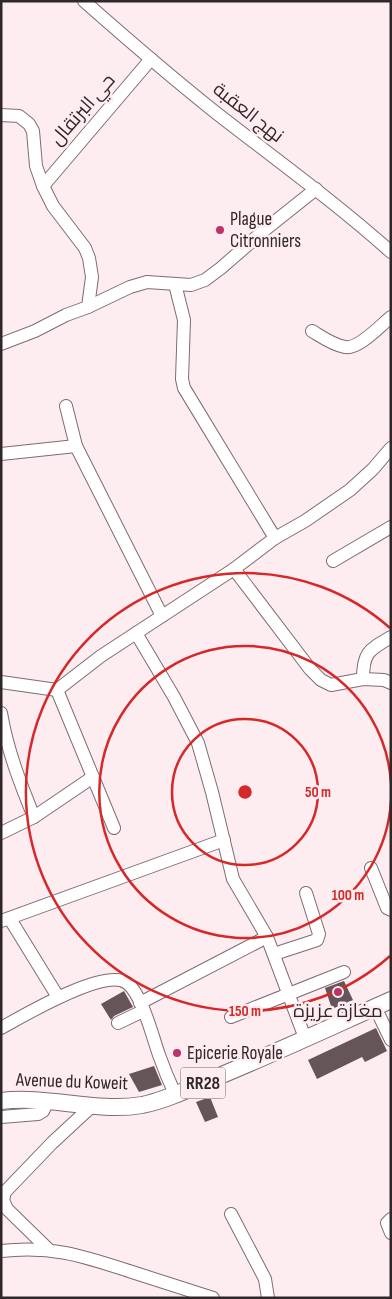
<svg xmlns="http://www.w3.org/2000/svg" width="392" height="1299" font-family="'Sofia Sans Condensed',Cairo,sans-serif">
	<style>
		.building { fill: #655458 }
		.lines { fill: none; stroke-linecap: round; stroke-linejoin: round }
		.minor-casing { stroke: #7d6c70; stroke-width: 14 }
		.major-casing { stroke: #7d6c70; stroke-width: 18 }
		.minor { stroke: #fff; stroke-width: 12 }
		.major { stroke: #fff; stroke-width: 16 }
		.ring { fill: none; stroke: #d62828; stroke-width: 2.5 }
		.poi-dot { fill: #bd326a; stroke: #fdecf0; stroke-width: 2 }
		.labels { text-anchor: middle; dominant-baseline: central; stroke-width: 5; stroke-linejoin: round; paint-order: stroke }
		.shield { fill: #fdecf0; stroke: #6d6265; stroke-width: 1 }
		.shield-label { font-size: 18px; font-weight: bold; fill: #2f2729 }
		.street-label { font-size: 19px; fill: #2f2729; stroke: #fdecf0 }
		.poi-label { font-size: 19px; fill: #2f2729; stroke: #fdecf0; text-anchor: start }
		.centre { fill: #d62828; stroke: #fdecf0; stroke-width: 2.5 }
		.ring-label { font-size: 15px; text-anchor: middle; font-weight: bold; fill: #d62828; stroke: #fdecf0; stroke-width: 5; stroke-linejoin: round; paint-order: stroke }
	</style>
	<rect width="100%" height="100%" fill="#fdecf0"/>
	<g class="building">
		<polygon points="344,981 353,1000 332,1009 325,988"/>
		<polygon points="124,991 133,1007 114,1016 111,1020 101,1004"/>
		<polygon points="376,1028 387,1051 365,1062 362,1057 317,1079 308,1060"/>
		<polygon points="154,1066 162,1085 139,1092 129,1074"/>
		<polygon points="210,1097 218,1117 205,1122 196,1102"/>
	</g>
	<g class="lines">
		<g class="minor-casing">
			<g id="minor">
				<path d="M 84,1 C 127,39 170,76 215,112 C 274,158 335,202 391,252"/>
				<polyline points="1,115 19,116 29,124 33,131 36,166 43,186 53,206 85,248 89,258 92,277 88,307"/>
				<polyline points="43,186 151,59"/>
				<polyline points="175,284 184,320 182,379 184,388 275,538"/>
				<path d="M 312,331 C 322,337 333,345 345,347 C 358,350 381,325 391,317"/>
				<polyline points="1,344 35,331 66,315 88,307 130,287 147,282 191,285 205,280 221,268 267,228 316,189"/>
				<polyline points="66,406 76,446 162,616"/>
				<polyline points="1,454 76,446"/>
				<polyline points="333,561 391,527"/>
				<polyline points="234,569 310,669 321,680 331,685 363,679 384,680 391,683"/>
				<polyline points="136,633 174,697 198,743 212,792 233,879 267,937 305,1038"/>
				<path d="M 363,679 C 363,652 369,650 391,637"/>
				<polyline points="1,682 57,690 101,656 234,569 275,538 305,521 350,490 373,469 391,448"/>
				<polyline points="57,690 114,828"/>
				<path d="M 1,713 C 7,749 20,783 34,817"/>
				<polyline points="1,833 34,817 93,777"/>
				<polyline points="371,868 387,908 391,910"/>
				<polyline points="10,919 58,997"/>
				<polyline points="1,921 224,840"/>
				<polyline points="274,954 317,940 319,934 306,893"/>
				<polyline points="140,1003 267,937"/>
				<polyline points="375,1007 391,1040"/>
				<polyline points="231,1017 344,972"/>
				<polyline points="118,1023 143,1011"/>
				<path d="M 1,1028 C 23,1016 105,967 127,983 C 142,994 153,1038 159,1055 C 164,1069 169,1081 175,1094"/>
				<polyline points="1,1117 38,1114 43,1111 48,1101"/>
				<polyline points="231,1214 265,1279 268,1298"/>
				<polyline points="391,1219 387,1223 391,1233"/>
				<polyline points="48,1249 7,1209 3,1200 5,1192 52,1143 93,1105"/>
				<path d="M 1,1251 C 51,1245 83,1256 129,1271 C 157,1280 185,1289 213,1298"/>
			</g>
		</g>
		<g class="major-casing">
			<path id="major" d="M 1,1101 C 47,1095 96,1113 142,1105 C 167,1100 193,1087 217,1077 C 275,1053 333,1026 391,1000"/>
		</g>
		<use href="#minor" class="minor"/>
		<use href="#major" class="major"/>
	</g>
	<g class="ring">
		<circle cx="245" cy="792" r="73"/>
		<path d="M391 801A146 146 0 1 1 391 783"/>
		<path d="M390 956A219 219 0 1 1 390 628"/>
	</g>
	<g class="poi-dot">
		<circle cx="220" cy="230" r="5"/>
		<circle cx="338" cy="992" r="5"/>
		<circle cx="177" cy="1053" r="5"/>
	</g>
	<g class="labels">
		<rect class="shield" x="180.5" y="1067.5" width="45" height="31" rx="4"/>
		<g class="shield-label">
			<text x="203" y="1083">RR28</text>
		</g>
		<g class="street-label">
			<text transform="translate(83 110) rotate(-49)">حي البرتقال</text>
			<text transform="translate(248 113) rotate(38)">نهج العقبة</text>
			<text transform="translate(72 1082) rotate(2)">Avenue du Koweit</text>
		</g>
		<g class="poi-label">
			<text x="230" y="219">Plague<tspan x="230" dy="22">Citronniers</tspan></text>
			<text x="338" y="1011" text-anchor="middle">مغازة عزيزة</text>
			<text x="187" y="1053">Epicerie Royale</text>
		</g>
	</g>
	<circle cx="245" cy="792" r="8" class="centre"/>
	<g class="ring-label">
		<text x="318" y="797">50 m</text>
		<text x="348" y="900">100 m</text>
		<text x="245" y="1016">150 m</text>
	</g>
	<rect width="392" height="1299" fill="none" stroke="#2f2729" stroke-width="5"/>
</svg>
